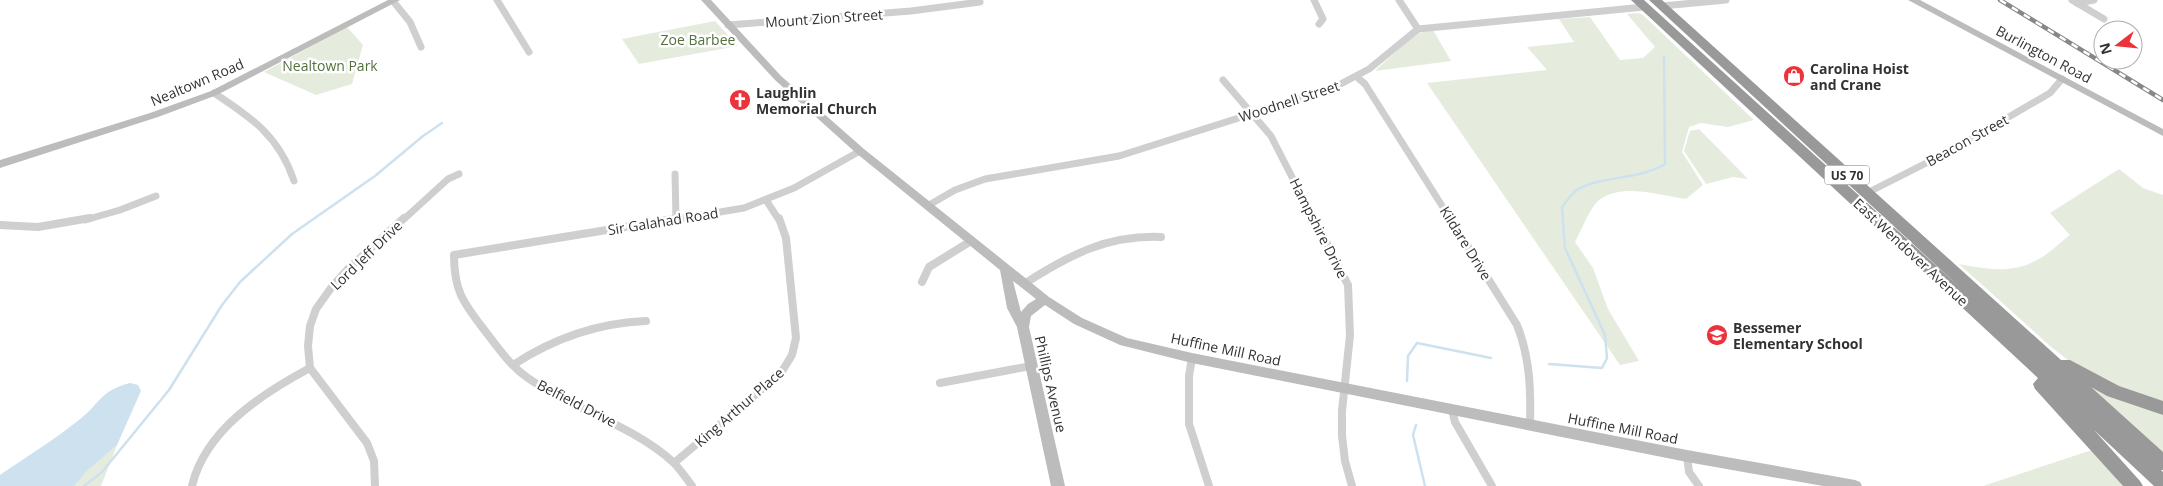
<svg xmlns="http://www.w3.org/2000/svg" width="2163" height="486" font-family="'Open Sans',sans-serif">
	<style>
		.green { fill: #e5ecde }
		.water { fill: #cde1ef }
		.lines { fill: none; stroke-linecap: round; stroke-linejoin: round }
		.stream { stroke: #cde1ef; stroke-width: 2.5 }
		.street-far1 { stroke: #cfcfcf; stroke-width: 7 }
		.street { stroke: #cfcfcf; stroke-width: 8 }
		.secondary { fill: #bcbcbc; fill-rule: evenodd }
		.highway { fill: #999; fill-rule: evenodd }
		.rail-casing { stroke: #878787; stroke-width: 4.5 }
		.rail { stroke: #fff; stroke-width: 2.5; stroke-dasharray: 7; stroke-linecap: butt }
		.labels { text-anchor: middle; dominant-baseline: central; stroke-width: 5; stroke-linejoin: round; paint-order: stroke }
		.shield { fill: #fff; stroke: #707070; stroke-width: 1 }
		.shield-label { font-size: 12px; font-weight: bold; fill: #323232 }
		.street-label { font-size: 14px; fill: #323232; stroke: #fff }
		.park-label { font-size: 14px; fill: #54713d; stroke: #fff }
		.poi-label { font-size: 14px; font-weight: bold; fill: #323232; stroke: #fff; text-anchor: start }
	</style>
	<rect width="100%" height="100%" fill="#fff"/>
	<g class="green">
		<path d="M 1638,13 L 1643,15 L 1754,120 L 1728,127 L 1701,123 L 1689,127 L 1682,152 L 1703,185 L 1686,199 C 1660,195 1620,182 1598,201 C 1590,208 1581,231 1575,242 L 1593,268 L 1608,309 L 1639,361 L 1620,365 L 1427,83 L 1547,70 L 1527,47 L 1574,42 L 1559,19 L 1590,17 L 1620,60 L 1643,58 L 1655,47 L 1627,14 Z"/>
		<polygon points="715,21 738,46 639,64 622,39"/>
		<polygon points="347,27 363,45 352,84 316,95 264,72"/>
		<polygon points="1433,30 1451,61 1375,71 1415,34"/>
		<polygon points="1699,129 1748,179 1733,177 1706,184 1684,151 1690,131"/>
		<path d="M 2119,169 L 2143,188 L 2163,195 L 2163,403 L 2129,393 L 2074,365 L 2050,346 L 1959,264 C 1985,269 2011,274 2035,261 C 2048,255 2059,243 2070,235 L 2050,213 Z"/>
		<polygon points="2080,378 2163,412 2163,455"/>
		<polygon points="117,445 101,486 74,486 86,472"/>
		<polygon points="2092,450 2123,486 1983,486"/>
	</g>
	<path class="water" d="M 130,383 L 138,385 L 141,391 L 117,445 L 86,472 L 74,486 L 0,486 L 0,475 C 26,457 54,440 79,420 C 101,403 99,391 130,383 Z"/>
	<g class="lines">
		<g class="stream">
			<path d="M 1549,364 L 1602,368 L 1607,358 L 1605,335 L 1565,248 L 1562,207 C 1566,202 1572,193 1578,189 C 1605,175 1639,180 1665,164 L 1664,57"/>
			<polyline points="1407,381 1408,356 1417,343 1491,358"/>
			<polyline points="1416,425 1413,435 1425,486"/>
			<polyline points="84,486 102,472 169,390 222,305 240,282 292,234 375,176 423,136 442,123"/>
		</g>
		<g class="street-far1">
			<polyline points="497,0 529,52"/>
			<polyline points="1314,0 1323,19 1319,24"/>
			<polyline points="1399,0 1418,29"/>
			<polyline points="2072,0 2104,19"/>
			<polyline points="393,1 410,22 421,47"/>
			<polyline points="2077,3 2094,0"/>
			<polyline points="1662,6 1726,0"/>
			<polyline points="728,25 911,11 980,2 979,0"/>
			<polyline points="1357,77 1365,84 1451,220"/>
			<polyline points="1223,80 1271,136 1314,220"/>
			<path d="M 214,93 C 252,118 279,136 294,181"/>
			<polyline points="675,174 676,219"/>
			<polyline points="1867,193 1952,150 2050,93 2062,79"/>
			<polyline points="766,200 779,220"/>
			<polyline points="929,205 955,190 985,179 1119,156 1333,88 1369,69 1418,29 1644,7"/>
			<polyline points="85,220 120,210 156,196"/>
			<polyline points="403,220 448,179 459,174"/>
			<polyline points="672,220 744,208 794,188 860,151"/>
		</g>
		<g class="street">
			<path d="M 680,218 L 454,255 C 454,289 462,301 482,327 C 496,345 509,365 528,378 C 573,410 631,424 673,462 C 680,469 686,478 692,486"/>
			<polyline points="1314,218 1348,285 1350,335 1342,411 1342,436 1345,461 1352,486"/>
			<path d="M 1450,218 L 1517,325 C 1530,358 1531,390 1530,425"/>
			<polyline points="0,225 38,227 90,218"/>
			<polyline points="922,282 929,267 971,241"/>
			<path d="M 1024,284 C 1069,255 1107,235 1161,237"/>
			<polyline points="1192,358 1189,376 1189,424 1209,486"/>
			<path d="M 513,365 C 554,338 597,323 646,321"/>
			<polyline points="940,383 1031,366"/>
			<polyline points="1452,410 1455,422 1492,486"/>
			<polyline points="1687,456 1689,472 1699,486"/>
			<polyline points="674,463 781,373 792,355 796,338 786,238 779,218"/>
			<path d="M 192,486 C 205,430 263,393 310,368"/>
			<polyline points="375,486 374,461 367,443 310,368 308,346 310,326 316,309 331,288 348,269 404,218"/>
		</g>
		<g class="secondary">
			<polygon points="388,0 400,0 217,95 158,117 0,168 0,160 150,113 211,91"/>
			<path d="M 701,0 L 711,0 L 781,76 L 864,149 L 1049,297 L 1082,318 L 1127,338 L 1192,353 L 1687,450 L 1855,480 L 1860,482 L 1862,486 L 1823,486 L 1687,462 L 1192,363 L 1120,345 L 1074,324 L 1045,305 L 1031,316 L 1029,327 L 1065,486 L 1051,486 L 1017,327 L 1007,308 L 1000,270 L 856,153 L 775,80 ZM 1013,281 L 1036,299 L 1028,304 L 1021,312 Z"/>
			<polygon points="1908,0 1920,0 2163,129 2163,136"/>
		</g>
		<polygon class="highway" points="1631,0 1644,0 1964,291 1649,0 1662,0 2061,360 2070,360 2119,386 2163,401 2163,415 2107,396 2091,387 2163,452 2163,470 2161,470 2163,472 2163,486 2154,486 2094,430 2140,481 2143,486 2123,486 2035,389 2033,384 2038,378"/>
		<g class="rail-casing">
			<polyline id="rail" points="2000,0 2163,100"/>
		</g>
		<use href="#rail" class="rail"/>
	</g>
	<defs>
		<g id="shop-disc" transform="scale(1.125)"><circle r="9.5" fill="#ec323a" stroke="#fff"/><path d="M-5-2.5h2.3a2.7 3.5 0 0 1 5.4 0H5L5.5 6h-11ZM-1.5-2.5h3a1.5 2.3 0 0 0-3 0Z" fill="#fff"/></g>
		<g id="church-disc" transform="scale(1.125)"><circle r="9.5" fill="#ec323a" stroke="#fff"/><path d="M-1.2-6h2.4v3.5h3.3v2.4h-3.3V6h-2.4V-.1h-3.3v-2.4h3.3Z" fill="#fff"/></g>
		<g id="school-disc" transform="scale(1.125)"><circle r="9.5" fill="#ec323a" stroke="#fff"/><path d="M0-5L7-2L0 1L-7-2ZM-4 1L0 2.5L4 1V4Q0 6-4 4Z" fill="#fff"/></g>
	</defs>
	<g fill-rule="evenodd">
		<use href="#shop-disc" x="1794" y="76"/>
		<use href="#church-disc" x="740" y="100"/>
		<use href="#school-disc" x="1717" y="335"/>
	</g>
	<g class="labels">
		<rect class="shield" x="1824.5" y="165.5" width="45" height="19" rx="4"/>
		<g class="shield-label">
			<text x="1847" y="175">US 70</text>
		</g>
		<g class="street-label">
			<text transform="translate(824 18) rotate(-4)">Mount Zion Street</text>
			<text transform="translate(2044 54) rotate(28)">Burlington Road</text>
			<text transform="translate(197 82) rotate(-23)">Nealtown Road</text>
			<text transform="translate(1289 101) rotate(-18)">Woodnell Street</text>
			<text transform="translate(1967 140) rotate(-29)">Beacon Street</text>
			<text transform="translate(663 221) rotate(-9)">Sir Galahad Road</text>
			<text transform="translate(1319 228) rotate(63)">Hampshire Drive</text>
			<text transform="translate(1466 243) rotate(58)">Kildare Drive</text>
			<text transform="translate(1911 252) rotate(43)">East Wendover Avenue</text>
			<text transform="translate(366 255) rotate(-44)">Lord Jeff Drive</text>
			<text transform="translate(1226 349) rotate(12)">Huffine Mill Road</text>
			<text transform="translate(1051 384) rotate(77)">Phillips Avenue</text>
			<text transform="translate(577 403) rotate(27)">Belfield Drive</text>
			<text transform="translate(739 407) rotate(-41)">King Arthur Place</text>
			<text transform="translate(1623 428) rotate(11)">Huffine Mill Road</text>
		</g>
		<g class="park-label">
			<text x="698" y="39">Zoe Barbee</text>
			<text x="330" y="65">Nealtown Park</text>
		</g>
		<g class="poi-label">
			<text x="1810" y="68">Carolina Hoist<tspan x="1810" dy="16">and Crane</tspan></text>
			<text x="756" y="92">Laughlin<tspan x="756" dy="16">Memorial Church</tspan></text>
			<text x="1733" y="327">Bessemer<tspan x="1733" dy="16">Elementary School</tspan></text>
		</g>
	</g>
	<g transform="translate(2118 45) rotate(254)"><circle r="24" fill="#ffffff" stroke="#adadad"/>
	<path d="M0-4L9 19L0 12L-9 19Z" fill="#ec323a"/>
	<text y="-8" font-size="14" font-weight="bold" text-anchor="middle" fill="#323232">N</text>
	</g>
</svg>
